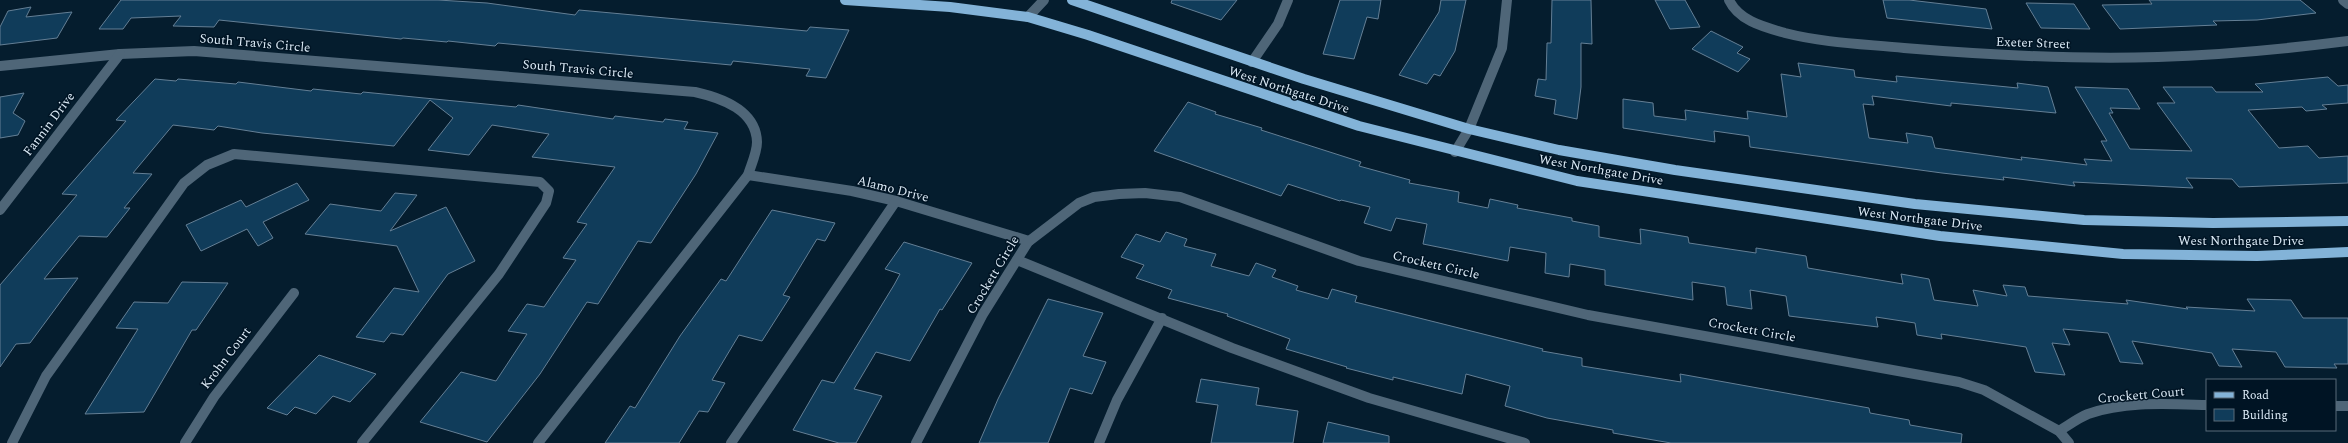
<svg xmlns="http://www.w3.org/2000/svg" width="2348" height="443" font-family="Spectral,serif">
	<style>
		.building { fill: #103c5a; stroke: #647f95 }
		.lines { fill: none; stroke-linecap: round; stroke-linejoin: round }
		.minor { stroke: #4f6678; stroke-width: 10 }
		.major { stroke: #83b3d8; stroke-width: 10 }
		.labels { text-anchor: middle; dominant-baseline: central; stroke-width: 3; stroke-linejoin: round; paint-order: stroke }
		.street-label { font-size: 13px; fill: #dbeaf6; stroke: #001424 }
	</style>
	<rect width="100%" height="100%" fill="#051d2e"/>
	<g class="building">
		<polygon points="121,0 438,0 487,3 575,15 579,10 807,31 810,27 849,30 826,78 806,76 810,69 733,61 731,65 498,43 495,46 448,41 447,42 403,38 401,39 219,20 214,27 173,26 181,16 131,18 123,29 99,29"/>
		<polygon points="1172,0 1237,0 1221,20 1171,3"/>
		<polygon points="1340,0 1381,0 1378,19 1367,17 1354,59 1323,54"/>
		<polygon points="1441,0 1466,0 1455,51 1440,76 1434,74 1427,84 1399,75 1439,12"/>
		<polygon points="1552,0 1591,0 1592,44 1581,43 1581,87 1577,119 1554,114 1556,100 1535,96 1538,79 1546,80 1547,43 1551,43"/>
		<polygon points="1655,0 1685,0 1700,27 1670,29"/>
		<polygon points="1883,0 1909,0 1986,9 1992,29 1887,18"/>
		<polygon points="2149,0 2300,0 2316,13 2257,20 2213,21 2217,25 2120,29 2102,5 2152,4"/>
		<polygon points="2026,3 2074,4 2090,29 2041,28"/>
		<polygon points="31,7 26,17 72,12 57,38 0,45 0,27 8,11"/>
		<polygon points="1711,31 1743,47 1737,53 1750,59 1738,72 1692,49"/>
		<polygon points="1798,63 1854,70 1855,77 1897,82 1896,76 2018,88 2017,83 2048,87 2056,113 1951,103 1951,106 1872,96 1874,105 1863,104 1869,138 1908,143 1906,133 1932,137 1935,148 2022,160 2021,157 2087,165 2084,159 2112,161 2101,141 2107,141 2075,87 2128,89 2140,109 2110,108 2113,113 2109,113 2130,149 2192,151 2157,103 2175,103 2163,87 2212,87 2216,92 2263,92 2255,84 2328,77 2338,86 2348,85 2348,103 2322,105 2327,109 2306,111 2302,107 2248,110 2279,148 2308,146 2319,158 2348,156 2348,183 2239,187 2232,179 2186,178 2193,188 2073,182 2075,186 2003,177 2004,180 1942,173 1750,147 1749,136 1714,131 1715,142 1623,128 1623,99 1653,103 1654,116 1686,120 1685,110 1748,119 1747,111 1787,117 1781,74 1801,77"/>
		<polygon points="155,79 176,81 178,79 236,84 238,82 311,91 313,89 361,94 363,92 516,107 518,105 613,119 615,116 663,122 665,119 688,122 684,129 718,133 696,174 651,243 638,241 598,304 587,302 540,374 487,442 420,422 461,372 496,381 527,334 508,331 527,304 544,307 576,260 563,258 587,224 577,222 615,167 532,157 549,134 492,125 469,155 428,150 453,118 430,100 394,146 262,133 218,126 214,130 173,125 133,173 152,174 124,208 130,208 107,237 79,236 44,279 78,278 30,343 16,344 0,367 0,285 77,195 62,194 126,121 116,120"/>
		<polygon points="24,93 13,113 25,121 18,135 0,138 0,97"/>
		<polygon points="1188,102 1216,112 1215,114 1262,128 1261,130 1361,162 1359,166 1410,180 1409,183 1459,192 1458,202 1488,208 1490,199 1518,205 1517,208 1572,218 1572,221 1599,226 1599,237 1641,244 1640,229 1688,237 1689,243 1756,253 1756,248 1806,256 1808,268 1903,284 1901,274 1929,279 1934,300 1978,306 1973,290 2007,296 2003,285 2025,287 2028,296 2128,304 2126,300 2188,309 2186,307 2255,311 2247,299 2291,300 2303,318 2348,318 2348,364 2334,364 2337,368 2285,367 2276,352 2232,349 2242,367 2219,366 2212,353 2132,341 2143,364 2120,362 2108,333 2063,329 2070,345 2052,343 2065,375 2035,372 2026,347 1941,334 1942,339 1917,335 1915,323 1876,317 1878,327 1789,316 1786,296 1750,290 1752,309 1727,305 1725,287 1692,282 1693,300 1605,285 1605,270 1570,264 1569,277 1545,273 1546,253 1510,247 1508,261 1423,244 1427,224 1396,218 1391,231 1364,223 1370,207 1341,200 1340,201 1288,184 1281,196 1154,151"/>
		<polygon points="297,183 309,200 263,222 273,238 258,246 247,229 201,251 186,225 241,200 246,207"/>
		<polygon points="395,193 417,195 390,231 446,207 475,261 448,274 403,335 391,333 384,342 356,337 394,288 419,292 397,246 305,234 330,204 381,211"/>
		<polygon points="772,210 835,223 825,241 817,239 783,295 790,297 762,341 739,335 712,380 725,383 708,412 699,411 679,443 605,443 630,406 635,408 680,336 721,279 726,281"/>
		<polygon points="1166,232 1187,239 1184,246 1216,254 1211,266 1249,276 1256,263 1276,270 1272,277 1298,286 1296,290 1328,299 1332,289 1357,296 1355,302 1543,349 1542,351 1582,358 1582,366 1681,382 1680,374 1869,408 1870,413 1909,420 1910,425 1962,434 1961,443 1671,443 1613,433 1613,430 1547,418 1505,406 1510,386 1466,374 1462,394 1393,377 1393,380 1346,368 1347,367 1286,349 1290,339 1227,316 1228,314 1168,298 1172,290 1136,278 1144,265 1121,257 1136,234 1160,242"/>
		<polygon points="904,242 972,263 942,310 940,309 910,361 876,352 854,389 882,396 856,443 839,443 793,430 822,380 834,383 894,285 900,274 885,269"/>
		<polygon points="182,282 228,283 196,330 192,330 144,412 85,414 138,329 116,328 134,302 168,303"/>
		<polygon points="1048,299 1103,313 1083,356 1106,362 1092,394 1070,388 1048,443 979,443 998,399"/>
		<polygon points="319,355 376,374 350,402 333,396 316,414 295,407 287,415 267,408"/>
		<polygon points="1201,379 1259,388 1256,405 1298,411 1293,443 1211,443 1218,405 1196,402"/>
		<polygon points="1328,422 1389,436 1389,443 1323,443"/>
	</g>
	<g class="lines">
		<g class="minor">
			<path d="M 1729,0 C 1739,21 1764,27 1785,33 C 1824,43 1864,44 1904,48 C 1989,55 2073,60 2158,57 C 2222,55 2285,49 2348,41"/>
			<polyline points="2343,0 2348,4"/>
			<polyline points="1028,17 1044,0"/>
			<polyline points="1252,62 1278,24 1288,0"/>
			<path d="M 0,66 L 120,54 L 194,51 L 695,92 C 722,98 756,110 757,142 C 757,153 751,165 748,175 L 538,443"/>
			<polyline points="1455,152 1469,129 1502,48 1507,0"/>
			<polyline points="748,175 852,191 896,201 1029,241"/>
			<polyline points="0,210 120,54"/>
			<polyline points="1017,260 1232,348 1369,398 1525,443"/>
			<polyline points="2335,406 2348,406"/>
			<path d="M 2059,431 C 2069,425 2078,418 2088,414 C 2125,401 2169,404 2207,405"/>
			<polyline points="12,443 46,376 184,183 207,165 234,154 540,182 549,191 546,203 499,274 362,443"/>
			<polyline points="185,443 214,397 294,293"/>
			<polyline points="731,443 896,201"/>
			<polyline points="916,443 983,314 1028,242 1079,203 1094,197 1119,194 1145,193 1180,197 1359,261 1588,315 1959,382 1984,390 2059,431 2069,443"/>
			<polyline points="1099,443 1117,400 1162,318"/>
		</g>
		<g class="major">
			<polyline points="845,0 950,7 1028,17 1088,35 1359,126 1577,181 1940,236 2123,254 2257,256 2348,252"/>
			<polyline points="1072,0 1304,79 1469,129 1559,150 1675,170 1915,204 2084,220 2213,223 2348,221"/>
		</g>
	</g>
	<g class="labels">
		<g class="street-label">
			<text transform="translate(255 43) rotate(5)">South Travis Circle</text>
			<text transform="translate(2033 43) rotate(2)">Exeter Street</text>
			<text transform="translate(578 69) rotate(5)">South Travis Circle</text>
			<text transform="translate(1289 90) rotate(18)">West Northgate Drive</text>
			<text transform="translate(49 124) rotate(-53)">Fannin Drive</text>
			<text transform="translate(1601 170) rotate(10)">West Northgate Drive</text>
			<text transform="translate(893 189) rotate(14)">Alamo Drive</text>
			<text transform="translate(1920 219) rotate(7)">West Northgate Drive</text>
			<text x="2241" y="241">West Northgate Drive</text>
			<text transform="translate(1436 265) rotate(13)">Crockett Circle</text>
			<text transform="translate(993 275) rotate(-59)">Crockett Circle</text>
			<text transform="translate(1752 330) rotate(10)">Crockett Circle</text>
			<text transform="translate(226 358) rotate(-53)">Krohn Court</text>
			<text transform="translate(2141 395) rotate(-5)">Crockett Court</text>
		</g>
	</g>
	<rect x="2206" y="379" width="130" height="52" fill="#001424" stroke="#586a78"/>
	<rect x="2214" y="392" width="20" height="6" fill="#83b3d8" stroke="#586a78"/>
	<text x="2242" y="399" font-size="12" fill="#dbeaf6">Road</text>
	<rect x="2214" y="409" width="20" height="12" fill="#103c5a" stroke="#586a78"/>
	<text x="2242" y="419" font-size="12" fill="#dbeaf6">Building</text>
</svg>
